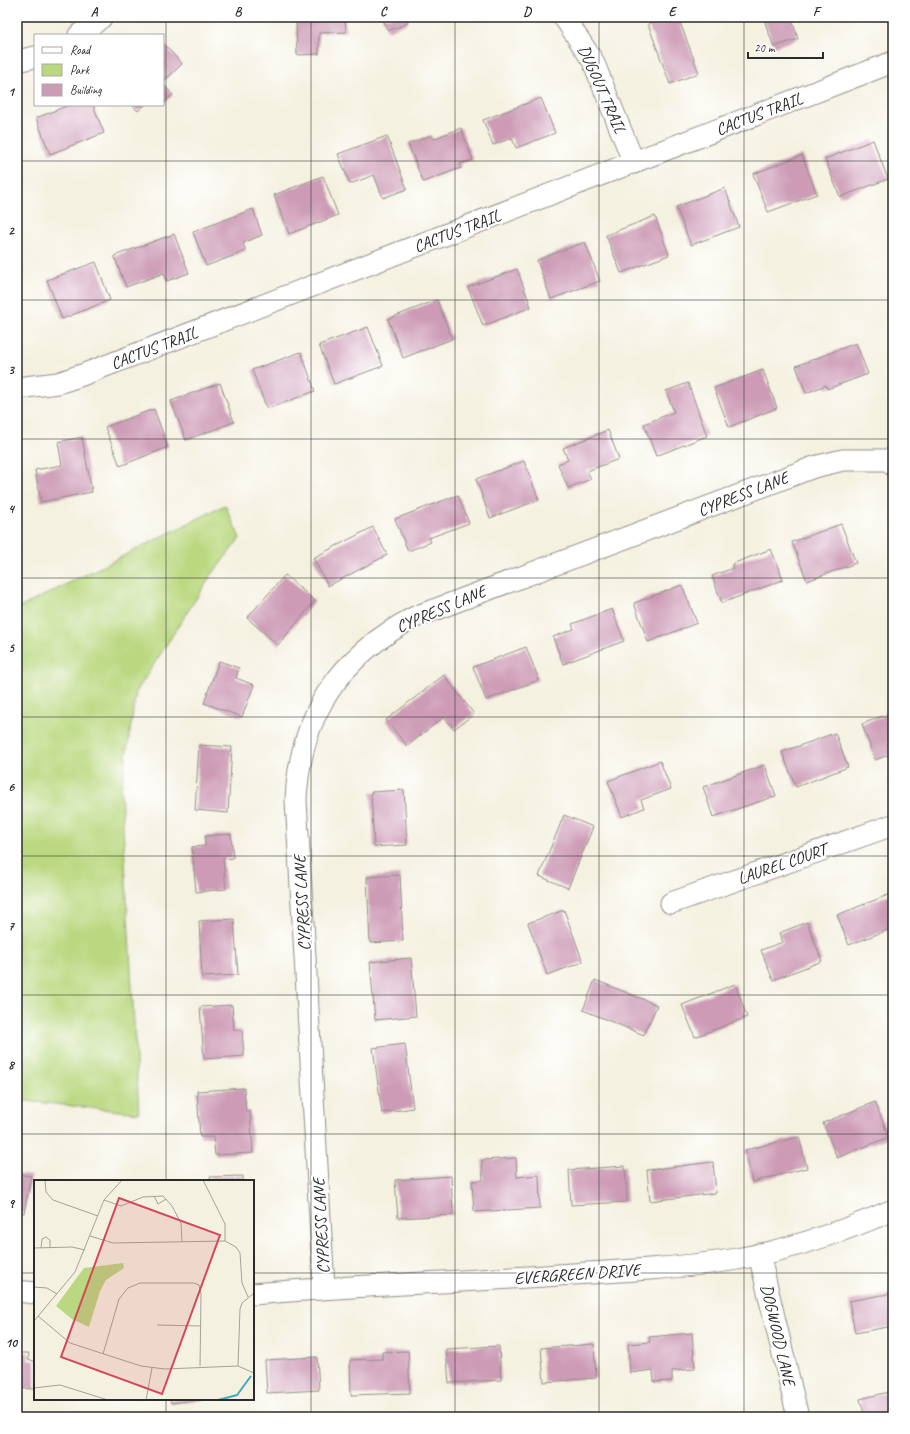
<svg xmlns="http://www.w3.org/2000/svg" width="910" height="1434" font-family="Caveat,sans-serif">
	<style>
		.green { fill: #b9d87f; stroke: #728255 }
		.building { fill: #cd9bb6 }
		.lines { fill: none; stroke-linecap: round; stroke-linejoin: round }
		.street-casing { stroke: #908e86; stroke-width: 23 }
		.street { stroke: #fff; stroke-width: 21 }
		.grid { fill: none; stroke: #2b2b2b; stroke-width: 1; stroke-opacity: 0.55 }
		.labels { text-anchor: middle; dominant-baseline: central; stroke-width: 4; stroke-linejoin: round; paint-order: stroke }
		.street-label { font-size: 17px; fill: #2b2b2b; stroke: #fff }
		.inset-river { fill: none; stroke: #43aac3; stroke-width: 2 }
		.inset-road { fill: none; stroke: #a4a298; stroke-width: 1 }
		.view { fill: #d1495b; fill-opacity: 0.15; stroke: #d1495b; stroke-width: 2 }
		.inset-edge { fill: none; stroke: #2b2b2b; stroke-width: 2 }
		.neatline { fill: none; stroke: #2b2b2b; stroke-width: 1.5 }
		.grid-label { font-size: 13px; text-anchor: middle; font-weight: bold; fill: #2b2b2b }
	</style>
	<rect width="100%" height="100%" fill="#fff"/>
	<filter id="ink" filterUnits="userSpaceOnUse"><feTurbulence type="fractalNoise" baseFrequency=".025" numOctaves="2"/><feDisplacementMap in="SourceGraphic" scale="8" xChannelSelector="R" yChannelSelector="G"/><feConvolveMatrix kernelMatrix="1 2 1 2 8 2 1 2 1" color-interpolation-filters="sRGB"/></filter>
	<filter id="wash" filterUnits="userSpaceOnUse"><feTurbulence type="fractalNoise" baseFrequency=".012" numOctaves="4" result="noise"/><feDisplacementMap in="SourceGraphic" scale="16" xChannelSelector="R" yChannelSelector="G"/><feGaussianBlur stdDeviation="0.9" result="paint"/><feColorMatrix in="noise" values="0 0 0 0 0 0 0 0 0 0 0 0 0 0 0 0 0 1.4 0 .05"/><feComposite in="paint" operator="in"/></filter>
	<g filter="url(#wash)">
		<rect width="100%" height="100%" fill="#f4f1e0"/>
		<polygon class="green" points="225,505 240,538 210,577 136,692 121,790 139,1113 17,1100 17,609"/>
		<g id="blocks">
			<g class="building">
				<polygon points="296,17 345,17 346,32 319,33 319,54 297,55"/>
				<polygon points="382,17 406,17 408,23 388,31"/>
				<polygon points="666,17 678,17 699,73 670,84 648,24"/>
				<polygon points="763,17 791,17 798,39 774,47"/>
				<polygon points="163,43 182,64 163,82"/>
				<polygon points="163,84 173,95 163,104"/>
				<polygon points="541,98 555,133 516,148 512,138 493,145 483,120"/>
				<polygon points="69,105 93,105 104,133 50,154 36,118"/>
				<polygon points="132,105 145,105 138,111"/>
				<polygon points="461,128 473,160 460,164 461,168 423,182 408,144 431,135 433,139"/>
				<polygon points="387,136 407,189 383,198 374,175 350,184 338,154"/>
				<polygon points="873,140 888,179 840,197 825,159"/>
				<polygon points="802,155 817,194 768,212 753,174"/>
				<polygon points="323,176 338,215 289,234 274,195"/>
				<polygon points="725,188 739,227 691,245 676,207"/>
				<polygon points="253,209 262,235 243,243 246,251 206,266 193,232"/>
				<polygon points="655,216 669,255 621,273 606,235"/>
				<polygon points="174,234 189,273 167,281 164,273 126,287 114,256"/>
				<polygon points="585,242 600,281 551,299 537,260"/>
				<polygon points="96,262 110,300 62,319 47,280"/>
				<polygon points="517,269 531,307 483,326 468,287"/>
				<rect x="17" y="294" width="2" height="29"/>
				<polygon points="437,300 452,339 403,358 388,319"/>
				<polygon points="368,327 383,366 334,384 319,345"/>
				<polygon points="856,343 868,374 827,389 826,385 806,393 796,366"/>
				<polygon points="301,352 315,391 267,409 252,370"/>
				<polygon points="763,370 777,408 729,427 714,388"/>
				<polygon points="220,383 234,422 186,440 171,401"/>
				<polygon points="688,383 707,436 656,456 644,424 674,412 666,391"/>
				<polygon points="154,409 168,447 120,466 105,427"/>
				<polygon points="608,430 619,459 587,471 591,479 568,488 558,464 568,460 563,448"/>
				<polygon points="82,437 92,492 41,502 35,470 62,465 58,442"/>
				<polygon points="524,461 539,500 490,518 476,479"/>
				<polygon points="458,495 469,523 429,538 431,542 408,551 395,519"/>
				<polygon points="841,524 856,563 807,581 792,542"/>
				<polygon points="373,527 387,555 328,586 313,558"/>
				<polygon points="771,549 783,580 722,603 712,576 733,568 732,564"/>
				<polygon points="285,575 315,601 278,645 247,618"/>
				<polygon points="682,585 697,623 648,642 634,603"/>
				<polygon points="612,609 624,641 563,664 553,637 574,629 572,624"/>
				<polygon points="526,647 539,680 486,700 473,667"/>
				<polygon points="219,661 239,668 236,678 254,685 242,717 204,703"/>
				<polygon points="444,675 474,714 454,729 444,717 407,746 386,720"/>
				<polygon points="893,712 893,753 875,760 862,724"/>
				<polygon points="835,733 848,767 796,787 782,752"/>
				<polygon points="199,745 232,747 228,813 195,810"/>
				<polygon points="660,761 671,789 641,800 644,808 622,817 608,781"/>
				<polygon points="765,765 776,796 713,817 703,787"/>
				<polygon points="404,790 407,845 374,847 371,792"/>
				<polygon points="564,815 593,827 568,888 539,876"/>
				<polygon points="231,834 233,858 223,859 226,889 196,892 192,847 205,846 205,836"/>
				<polygon points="400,875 403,941 370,943 367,877"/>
				<polygon points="893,893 893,928 849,945 837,915"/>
				<polygon points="564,910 583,962 547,975 528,923"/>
				<polygon points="234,919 238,975 202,977 199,921"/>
				<polygon points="807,922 822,961 773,980 761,950 783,942 779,933"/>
				<polygon points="411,958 416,1016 375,1020 370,962"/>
				<polygon points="595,980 657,1005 644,1035 583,1010"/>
				<polygon points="735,984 747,1017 695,1037 682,1005"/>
				<polygon points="232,1005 234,1030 242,1030 244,1056 204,1059 200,1007"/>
				<polygon points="405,1044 413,1108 382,1113 373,1048"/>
				<polygon points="244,1088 246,1111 250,1111 253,1153 215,1155 213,1137 200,1137 197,1091"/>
				<polygon points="875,1102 889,1137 837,1158 823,1123"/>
				<polygon points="799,1137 807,1168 752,1182 745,1150"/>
				<polygon points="516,1158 517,1177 539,1175 540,1208 474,1212 472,1181 483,1180 482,1160"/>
				<polygon points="713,1162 716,1193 650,1201 647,1170"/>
				<polygon points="625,1166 627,1202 571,1205 569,1170"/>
				<polygon points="17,1174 31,1176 24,1213 17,1211"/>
				<polygon points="243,1176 243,1181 211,1181 210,1177"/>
				<polygon points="451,1176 453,1215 398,1218 395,1180"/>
				<polygon points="893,1293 893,1326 855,1333 849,1301"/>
				<polygon points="692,1333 695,1369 672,1371 672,1381 654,1382 653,1370 630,1373 628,1344 650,1342 649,1337"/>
				<polygon points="594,1344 596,1378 544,1382 541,1348"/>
				<polygon points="499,1346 501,1380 449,1383 446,1349"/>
				<polygon points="408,1351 410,1393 351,1395 350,1360 382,1359 382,1352"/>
				<polygon points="17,1353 29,1353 28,1360 35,1361 35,1389 17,1388"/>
				<polygon points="317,1357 319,1390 267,1393 265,1360"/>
				<polygon points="893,1391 893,1417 865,1417 860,1399"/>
				<polygon points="170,1399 203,1399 203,1400 171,1403"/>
			</g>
		</g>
	</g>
	<g filter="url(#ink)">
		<use href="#blocks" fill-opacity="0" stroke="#908e86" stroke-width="1"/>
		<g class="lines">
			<g class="street-casing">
				<g id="street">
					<polyline points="564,17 593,61 634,163"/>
					<polyline points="79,35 102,17"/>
					<polyline points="17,61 35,57"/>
					<polyline points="17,388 58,383 82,375 893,62"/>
					<polyline points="671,903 893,825"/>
					<polyline points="759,1254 798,1417"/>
					<path d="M 324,1288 L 296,800 C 300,714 340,656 415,617 L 814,467 L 843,460 L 889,460 L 893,465"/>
					<polyline points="17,1291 35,1293"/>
					<path d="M 253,1294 C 359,1285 466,1282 572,1274 C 625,1271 679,1268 731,1260 C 787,1251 842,1232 893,1210"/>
				</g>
			</g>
			<use href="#street" class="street"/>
		</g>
	</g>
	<path class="grid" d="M 166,17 L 166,1181M 311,17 L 311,1417M 455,17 L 455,1417M 599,17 L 599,1417M 744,17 L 744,1417M 17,161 L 893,161M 17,300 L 893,300M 17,439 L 893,439M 17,578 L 893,578M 17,717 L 893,717M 17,856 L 893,856M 17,995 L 893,995M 17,1134 L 893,1134M 17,1273 L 35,1273M 253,1273 L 893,1273M 166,1399 L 166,1417"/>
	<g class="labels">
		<g class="street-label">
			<text transform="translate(602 89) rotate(66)">DUGOUT TRAIL</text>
			<text transform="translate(759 114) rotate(-21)">CACTUS TRAIL</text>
			<text transform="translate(457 231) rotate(-21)">CACTUS TRAIL</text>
			<text transform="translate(154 348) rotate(-21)">CACTUS TRAIL</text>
			<text transform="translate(743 494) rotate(-21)">CYPRESS LANE</text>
			<text transform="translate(441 609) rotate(-23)">CYPRESS LANE</text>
			<text transform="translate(782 864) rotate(-19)">LAUREL COURT</text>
			<text transform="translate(302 903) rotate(-93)">CYPRESS LANE</text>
			<text transform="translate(321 1226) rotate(-93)">CYPRESS LANE</text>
			<text transform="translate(577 1274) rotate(-4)">EVERGREEN DRIVE</text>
			<text transform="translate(778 1335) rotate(77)">DOGWOOD LANE</text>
		</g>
	</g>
	<g transform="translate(34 1180)">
		<rect width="220" height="220" fill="#f4f1e0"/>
		<path d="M 89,83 L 90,88 L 72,100 L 66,111 L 55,147 L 38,139 L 22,126 L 50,88 Z" fill="#b9d87f"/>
		<path class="inset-river" d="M 184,220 L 203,215 L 217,196"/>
		<path class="inset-road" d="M 11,0 L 12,12 L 19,20 L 64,36M 169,0 L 191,44 L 191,61M 220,2 L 220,16M 120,16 L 124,24 L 132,19M 70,20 L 87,26 L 109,17 L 129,16 L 138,26 L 147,43 L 148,62M 56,56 L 79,63 L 191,61 L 202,67 L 206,73 L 208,103 L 214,117M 0,68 L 38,67 L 51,70M 7,68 L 8,59 L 12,57 L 16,60 L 16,68M 0,107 L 13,108 L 23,114M 4,136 L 36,163 L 107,186 L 131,189 L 204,186 L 220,193M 0,141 L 41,92 L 70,20 L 88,0M 123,145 L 167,146M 69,174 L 85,119 L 94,108 L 106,103 L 160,103 L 165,105 L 167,114 L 166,186M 204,186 L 206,129 L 208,123 L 220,113M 0,208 L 26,205 L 74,220M 112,220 L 118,188"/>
		<path class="view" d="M 85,18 L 186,55 L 128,214 L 27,177 Z"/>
		<rect width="220" height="220" class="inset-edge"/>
	</g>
	<rect width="910" height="1434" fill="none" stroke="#fff" stroke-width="44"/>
	<rect x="34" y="34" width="130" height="72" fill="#ffffff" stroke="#aaaaaa"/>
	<rect x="42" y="47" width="20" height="6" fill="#ffffff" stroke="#aaaaaa"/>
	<text x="70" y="54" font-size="12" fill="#2b2b2b">Road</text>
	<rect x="42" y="64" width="20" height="12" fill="#b9d87f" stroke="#aaaaaa"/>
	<text x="70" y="74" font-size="12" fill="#2b2b2b">Park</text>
	<rect x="42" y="84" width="20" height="12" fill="#cd9bb6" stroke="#aaaaaa"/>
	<text x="70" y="94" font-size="12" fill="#2b2b2b">Building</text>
	<path d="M748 52v6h75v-6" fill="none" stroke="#2b2b2b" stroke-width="2"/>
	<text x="754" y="52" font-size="12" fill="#2b2b2b" stroke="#ffffff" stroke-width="3" paint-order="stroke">20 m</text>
	<rect x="22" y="22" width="866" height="1390" class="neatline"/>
	<g class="grid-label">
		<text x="94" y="16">A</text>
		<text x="238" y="16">B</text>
		<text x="383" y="16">C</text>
		<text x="527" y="16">D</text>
		<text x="672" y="16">E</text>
		<text x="816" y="16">F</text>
		<text x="11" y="96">1</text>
		<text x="11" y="235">2</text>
		<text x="11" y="374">3</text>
		<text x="11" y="513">4</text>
		<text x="11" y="652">5</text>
		<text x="11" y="791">6</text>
		<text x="11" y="930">7</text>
		<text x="11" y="1069">8</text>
		<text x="11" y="1208">9</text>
		<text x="11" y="1347">10</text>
	</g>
</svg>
